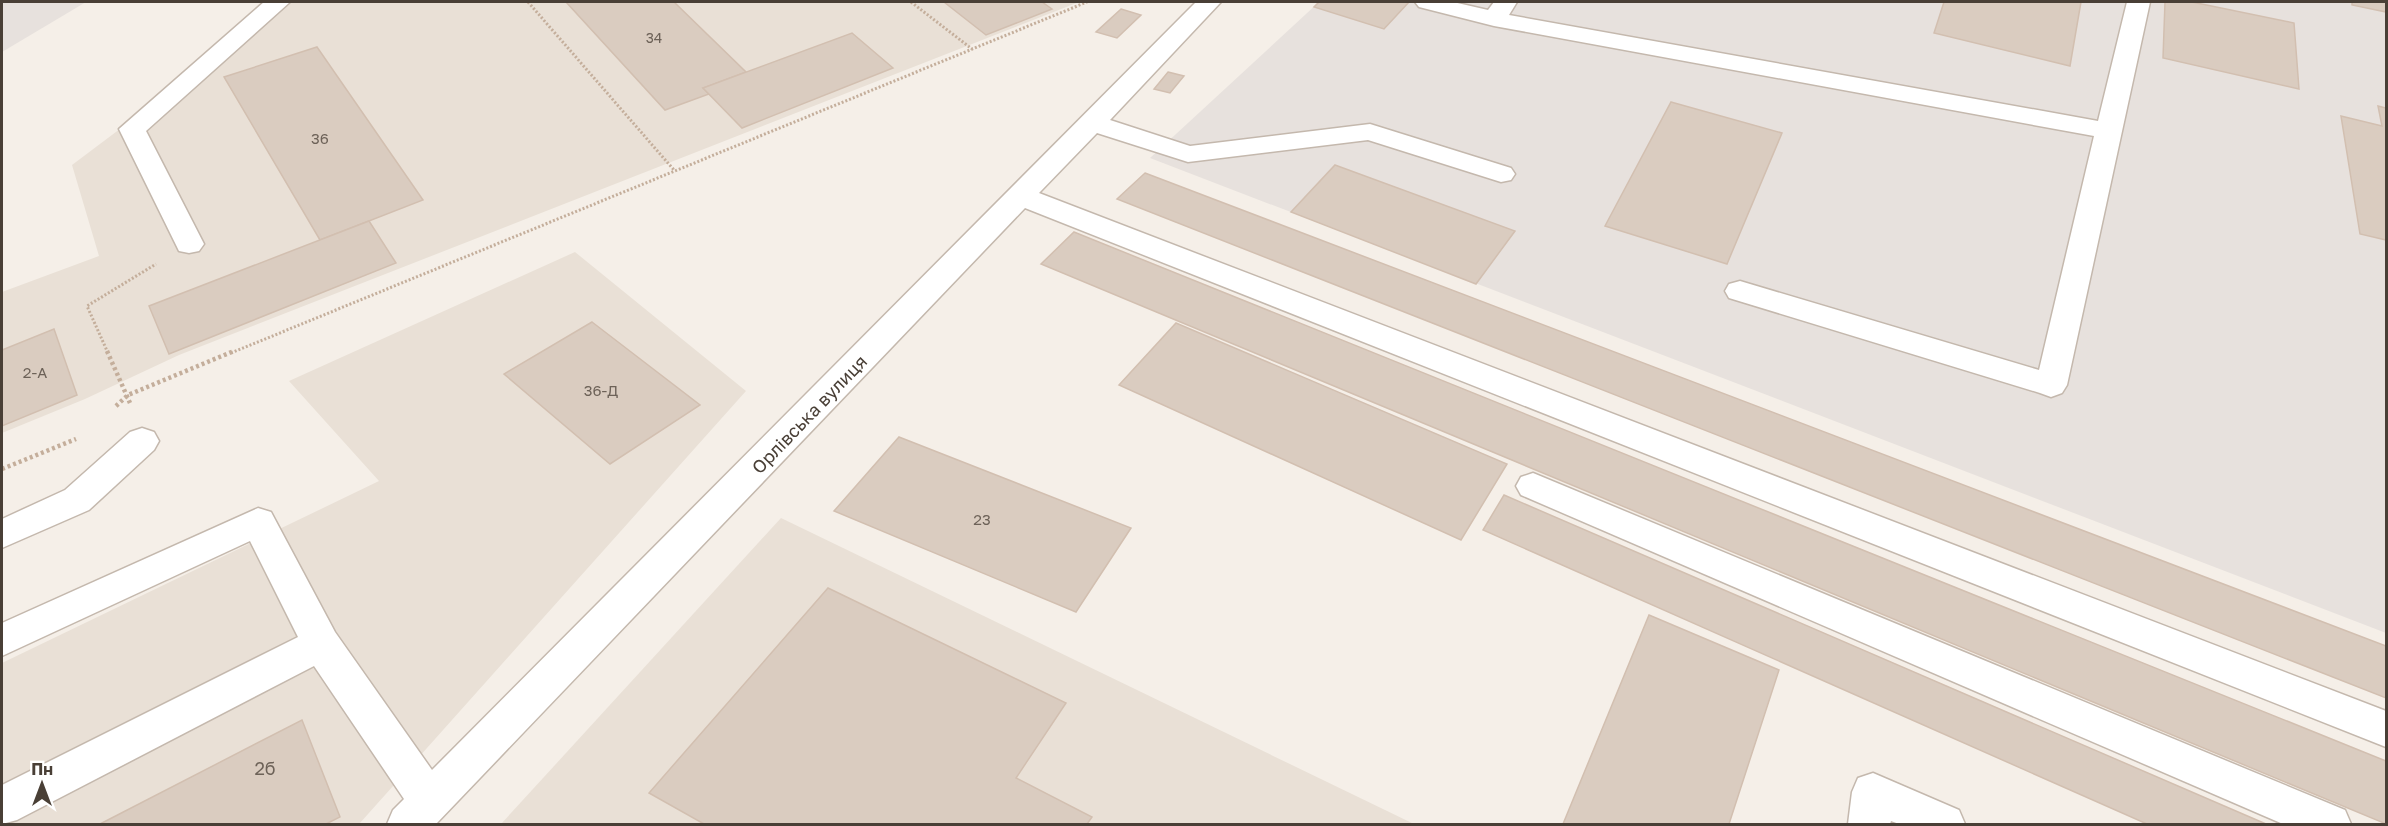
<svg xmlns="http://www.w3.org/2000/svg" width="2388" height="826" font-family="'Golos Text',sans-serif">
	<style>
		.residential { fill: #e9e0d6 }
		.industrial { fill: #e7e1dd }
		.building { fill: #daccc0; stroke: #d2bfb0; stroke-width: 1.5 }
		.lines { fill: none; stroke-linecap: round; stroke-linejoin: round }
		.minor-casing { stroke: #c4b8ad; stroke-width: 3 }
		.path-far1 { stroke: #c4ae9b; stroke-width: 3; stroke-dasharray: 2 2; stroke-linecap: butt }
		.path { stroke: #c4ae9b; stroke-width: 4.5; stroke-dasharray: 3 3; stroke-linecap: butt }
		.minor { fill: #fff; fill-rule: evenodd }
		.labels { text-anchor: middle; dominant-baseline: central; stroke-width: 4.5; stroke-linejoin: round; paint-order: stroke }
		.far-number-label { font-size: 14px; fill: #6d6258 }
		.number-label { font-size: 15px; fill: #6d6258 }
		.street-label { font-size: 18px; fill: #493f36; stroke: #fff }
		.near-number-label { font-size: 18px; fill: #6d6258 }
	</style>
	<rect width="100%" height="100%" fill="#f5efe8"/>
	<g class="residential">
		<polygon points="289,2 1079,2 179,355 85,399 2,433 2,292 99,256 72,165"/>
		<polygon points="575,252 746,391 360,823 2,824 2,663 379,481 289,381"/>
		<polygon points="781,518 1414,824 501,824"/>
	</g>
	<g class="industrial">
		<polygon points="2,2 86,2 2,52"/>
		<polygon points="1319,2 2386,2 2386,633 1150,158"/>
	</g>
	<g class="building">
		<polygon points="566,2 674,2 746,72 703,88 709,94 665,110"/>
		<polygon points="944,2 1042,2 1052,9 986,35"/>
		<polygon points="1319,2 1409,2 1384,29 1314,7"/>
		<polygon points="1944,2 2081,2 2070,66 1934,33"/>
		<polygon points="2165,2 2192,2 2294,23 2299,89 2163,58"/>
		<polygon points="2352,2 2386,2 2386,12 2352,5"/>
		<polygon points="1121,9 1141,15 1117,38 1096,32"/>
		<polygon points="852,33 893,68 742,128 703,88"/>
		<polygon points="317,47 423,200 320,240 224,77"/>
		<polygon points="1168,72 1184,76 1170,93 1154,89"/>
		<polygon points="1671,102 1782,133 1727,264 1605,226"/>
		<polygon points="2378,106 2386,108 2386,240 2360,234 2341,116 2382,126"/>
		<polygon points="1335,165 1515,231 1476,284 1291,212"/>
		<polygon points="1145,173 2386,646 2386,698 1117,199"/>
		<polygon points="369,221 396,263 169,354 149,306"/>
		<polygon points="1074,232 2386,761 2386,824 1041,264"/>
		<polygon points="592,322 700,405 610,464 504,374"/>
		<polygon points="1176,323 1507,464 1461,540 1119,385"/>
		<polygon points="54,329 77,395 2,426 2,350"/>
		<polygon points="899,437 1131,528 1076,612 834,511"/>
		<polygon points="1504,495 2266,824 2147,824 1483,530"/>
		<polygon points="828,588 1066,703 1016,778 1092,817 1087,824 704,824 649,793"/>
		<polygon points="1649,615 1779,670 1729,824 1563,824"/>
		<polygon points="302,720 340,817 326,824 100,824"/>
	</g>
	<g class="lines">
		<g class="minor-casing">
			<g id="minor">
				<polygon points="264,2 290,2 146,131 204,244 199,251 189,253 179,251 119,129"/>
				<polygon points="1196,2 1221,2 1110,120 1190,146 1370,124 1511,168 1515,174 1511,180 1501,182 1368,140 1188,162 1097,133 1039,193 2386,711 2386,747 1025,208 436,824 387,824 393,810 404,799 314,666 17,820 2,824 2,785 298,637 250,541 2,656 2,623 258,508 271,512 335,632 432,770"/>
				<polygon points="1415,2 1453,2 1488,10 1494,2 1517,2 1509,15 2098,121 2127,2 2150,2 2067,385 2062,393 2051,397 2040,393 1729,298 1725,291 1729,284 1740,281 2039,370 2094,136 1494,26 1419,7"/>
				<polygon points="142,428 154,432 159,441 154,450 89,510 2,548 2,519 65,490 130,432"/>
				<polygon points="1533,473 2345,810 2351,824 2283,824 1521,495 1516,486 1521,477"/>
				<polygon points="1873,773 1959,810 1965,824 1899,824 1891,821 1890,824 1848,824 1852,792 1858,778"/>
			</g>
		</g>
		<g class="path-far1">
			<polyline points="528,2 674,170"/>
			<polyline points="911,2 972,49"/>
			<polyline points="108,353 87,306 156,264"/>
			<polyline points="231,353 1087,2"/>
		</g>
		<g class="path">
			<polyline points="107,351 130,403"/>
			<polyline points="116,406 128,395 234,351"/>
			<polyline points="2,469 76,439"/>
		</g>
		<use href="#minor" class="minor"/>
	</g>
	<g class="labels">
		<g class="far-number-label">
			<text x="654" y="37">34</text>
		</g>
		<g class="number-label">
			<text x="320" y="138">36</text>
			<text x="35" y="372">2-А</text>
			<text x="601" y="390">36-Д</text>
			<text x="982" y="519">23</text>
		</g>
		<g class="street-label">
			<text transform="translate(809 414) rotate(-46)">Орлівська вулиця</text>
		</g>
		<g class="near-number-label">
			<text x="265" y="768">2б</text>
		</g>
	</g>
	<rect width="2388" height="826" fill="none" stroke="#493f36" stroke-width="6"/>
	<g transform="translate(42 784)" stroke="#ffffff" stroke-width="4.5" paint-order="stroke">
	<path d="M0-4.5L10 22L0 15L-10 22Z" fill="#493f36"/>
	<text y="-9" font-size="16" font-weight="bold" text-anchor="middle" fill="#493f36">Пн</text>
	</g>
</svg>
